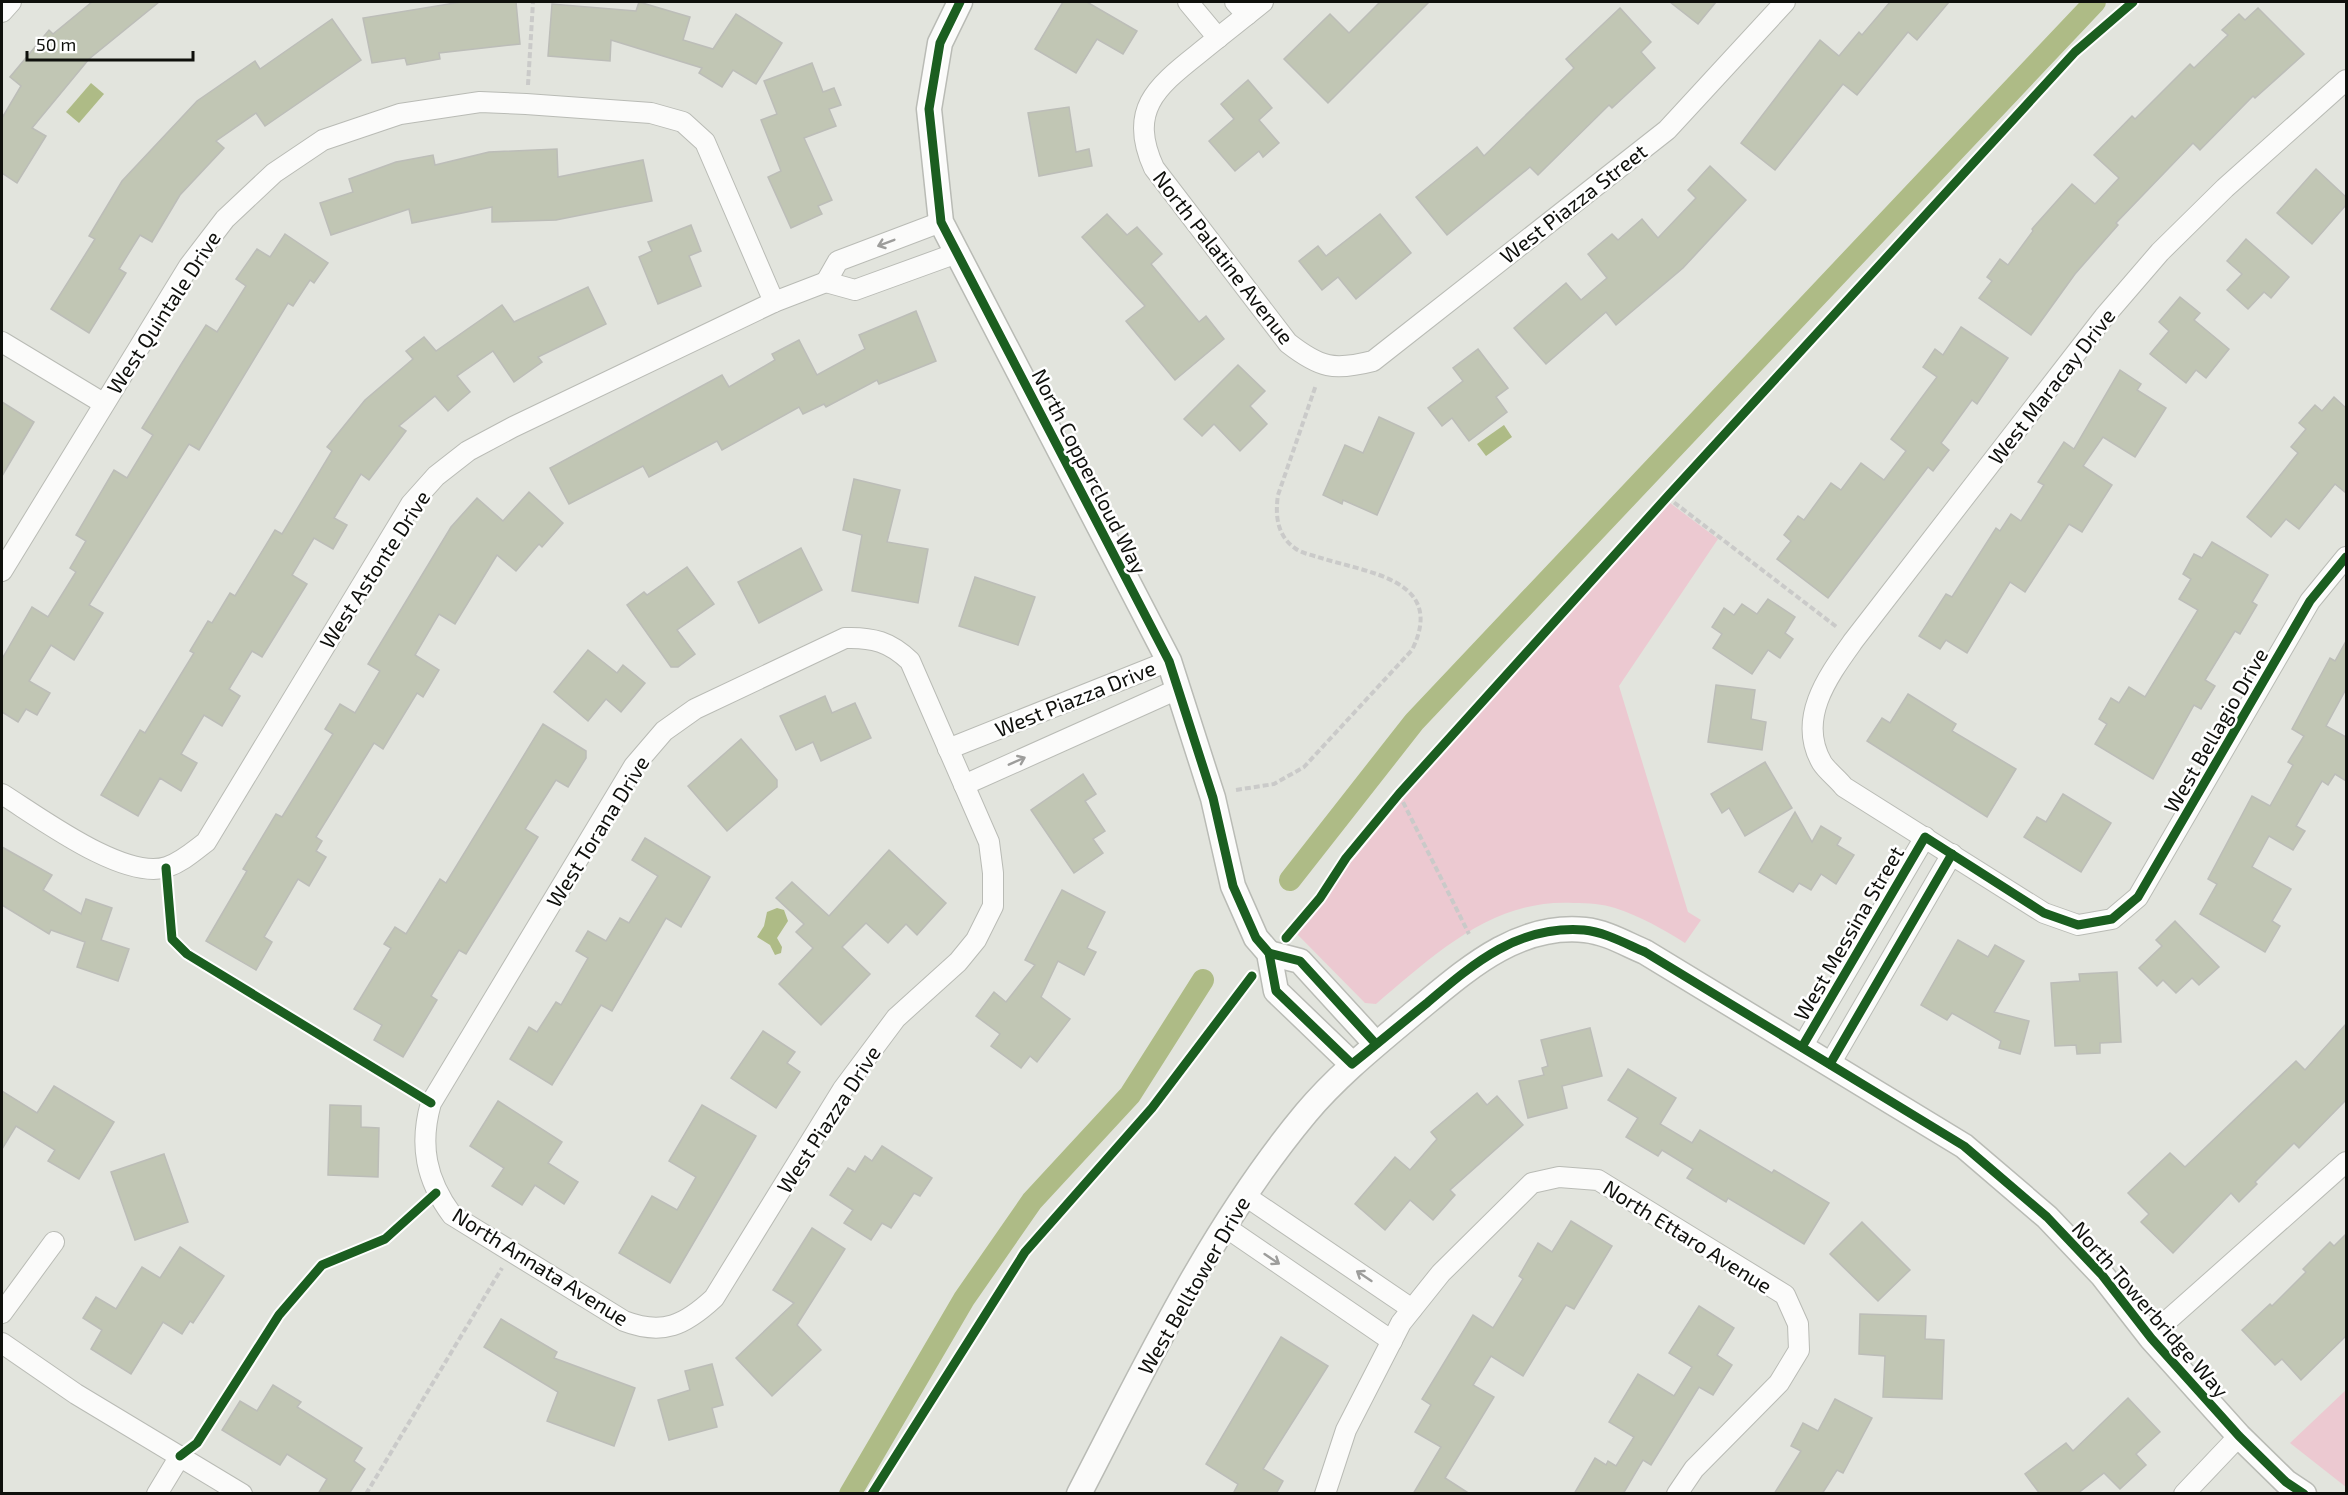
<svg xmlns="http://www.w3.org/2000/svg" width="2348" height="1495" font-family="'Exo 2',sans-serif">
	<style>
		.green { fill: #ecc9d1 }
		.water { fill: #aebb86 }
		.lines { fill: none; stroke-linecap: round; stroke-linejoin: round }
		.canal { stroke: #aebb86; stroke-width: 22 }
		.building { fill: #c1c6b4; stroke: #bcbdb8; stroke-width: 1.5 }
		.minor-casing { stroke: #b9bbb5; stroke-width: 22 }
		.tertiary-casing { stroke: #b9bbb5; stroke-width: 27 }
		.path { stroke: #cacac9; stroke-width: 4; stroke-dasharray: 6 3; stroke-linecap: butt }
		.minor { stroke: #fbfbfa; stroke-width: 20 }
		.tertiary { stroke: #fbfbfa; stroke-width: 24 }
		.cycleway-casing { stroke: #fff; stroke-width: 13 }
		.cycleway { stroke: #1b5e20; stroke-width: 9 }
		.oneway { stroke: #9d9d9b }
		.labels { text-anchor: middle; dominant-baseline: central; stroke-width: 5; stroke-linejoin: round; paint-order: stroke }
		.street-label { font-size: 21px; fill: #0f100c; stroke: #fff }
	</style>
	<rect width="100%" height="100%" fill="#e2e4dd"/>
	<g class="green">
		<path d="M 1670,503 L 1718,539 L 1619,686 L 1688,912 L 1701,920 L 1685,943 C 1663,929 1640,916 1615,908 C 1603,904 1588,903 1574,903 C 1493,898 1434,955 1376,1004 L 1365,1003 L 1297,934 L 1312,918 L 1357,852 L 1480,711 Z"/>
		<polygon points="2346,1390 2346,1487 2290,1443"/>
	</g>
	<g class="water">
		<polygon points="91,83 104,94 79,123 66,112"/>
		<polygon points="1504,425 1512,437 1486,456 1477,444"/>
		<polygon points="777,908 784,910 788,921 777,938 782,947 781,953 775,955 770,945 757,937 764,926 767,912"/>
	</g>
	<g class="lines">
		<g class="canal">
			<polyline points="1290,880 1414,722 2095,2"/>
			<polyline points="850,1494 964,1299 1032,1201 1130,1095 1203,980"/>
		</g>
	</g>
	<g class="building">
		<polygon points="92,2 159,2 89,59 32,128 46,136 17,183 2,173 2,118 21,86 10,77 49,30 53,34"/>
		<polygon points="461,2 516,2 520,44 439,53 440,59 407,65 405,58 372,63 363,18"/>
		<polygon points="639,2 690,17 683,40 713,49 736,14 782,43 756,84 733,70 722,87 699,73 702,68 611,40 610,61 548,56 552,4 636,11"/>
		<polygon points="1063,2 1087,2 1137,31 1123,54 1097,39 1076,73 1035,49"/>
		<polygon points="1380,2 1429,2 1328,103 1284,59 1330,14 1349,33"/>
		<polygon points="1670,2 1716,2 1698,24"/>
		<polygon points="1890,2 1949,2 1917,40 1908,32 1857,95 1843,84 1775,170 1741,143 1820,40 1839,56 1859,32 1862,35"/>
		<polygon points="1620,8 1651,42 1641,52 1655,68 1612,108 1609,105 1538,175 1530,167 1447,235 1416,197 1477,147 1484,156 1574,68 1566,59"/>
		<polygon points="2258,8 2304,54 2255,98 2253,96 2200,150 2193,143 2116,223 2118,225 2075,274 2031,335 1979,298 1992,281 1987,277 2000,259 2008,265 2033,231 2032,229 2072,184 2095,204 2119,178 2094,155 2132,116 2135,119 2190,64 2194,68 2228,35 2222,30 2239,14 2245,20"/>
		<polygon points="332,19 361,60 265,126 256,113 216,141 224,148 180,195 152,242 140,235 119,269 126,273 89,333 51,309 95,239 89,236 122,181 197,101 255,61 260,69"/>
		<polygon points="812,63 823,92 834,88 841,105 829,109 836,126 804,138 832,200 818,206 822,214 791,228 768,177 781,171 761,120 777,114 764,81"/>
		<polygon points="1248,80 1272,108 1259,120 1279,143 1263,157 1259,151 1235,171 1209,141 1234,119 1221,104"/>
		<polygon points="1069,107 1076,152 1089,149 1092,166 1039,176 1028,113"/>
		<polygon points="557,149 558,177 643,160 652,201 556,220 492,222 492,207 412,223 409,209 331,235 320,203 353,192 349,179 396,162 433,155 435,165 489,152"/>
		<polygon points="1710,166 1746,200 1683,268 1616,325 1606,312 1546,364 1514,328 1566,283 1581,300 1607,278 1588,254 1612,234 1618,240 1642,219 1658,238 1696,198 1688,190"/>
		<polygon points="2316,169 2346,197 2346,205 2312,244 2277,213"/>
		<polygon points="1107,214 1127,235 1137,227 1162,254 1151,264 1199,322 1206,316 1224,339 1175,380 1126,321 1145,306 1082,237"/>
		<polygon points="1380,214 1411,253 1356,299 1338,277 1322,290 1299,261 1318,246 1326,256"/>
		<polygon points="691,225 701,251 689,256 701,286 658,304 639,257 652,251 648,242"/>
		<polygon points="285,234 328,263 314,283 310,280 293,306 288,303 199,450 189,444 89,605 103,613 74,660 51,645 29,681 50,693 37,715 26,709 18,722 2,712 2,659 32,607 48,617 76,572 70,568 86,541 76,535 114,470 127,478 153,435 142,428 182,363 206,325 217,332 246,286 236,279 257,249 270,257"/>
		<polygon points="2246,239 2289,277 2271,298 2264,292 2248,309 2227,290 2242,274 2227,261"/>
		<polygon points="588,287 606,324 538,357 542,362 514,382 493,351 457,376 470,392 448,411 435,396 399,426 406,431 369,480 361,474 334,518 347,525 333,549 314,538 292,575 307,584 262,657 252,651 229,689 240,696 222,726 204,715 181,754 197,763 181,791 160,778 138,816 101,795 140,730 145,733 194,653 190,651 208,621 212,623 230,593 235,596 275,530 282,534 332,451 327,447 365,400 413,359 406,351 424,337 436,351 502,305 514,322"/>
		<polygon points="2180,297 2200,313 2194,320 2229,349 2206,378 2196,370 2186,383 2150,354 2169,331 2159,322"/>
		<polygon points="916,311 936,361 879,384 877,380 826,407 824,404 803,414 799,407 722,450 717,441 649,477 643,466 569,504 550,468 722,375 729,387 775,360 772,354 799,340 817,375 865,349 859,335"/>
		<polygon points="1961,327 2008,358 1977,404 1972,400 1941,443 1949,450 1933,471 1928,467 1828,598 1777,559 1791,541 1784,535 1798,516 1804,520 1831,483 1841,490 1861,463 1884,480 1906,451 1891,439 1937,377 1923,367 1935,349 1943,355"/>
		<polygon points="1478,349 1508,388 1496,397 1507,412 1469,441 1452,418 1442,426 1428,408 1463,381 1453,368"/>
		<polygon points="1238,365 1265,391 1250,406 1267,424 1240,451 1214,424 1202,436 1184,419"/>
		<polygon points="2120,370 2141,384 2137,390 2166,408 2135,457 2103,437 2083,466 2112,485 2082,532 2069,524 2025,592 2010,582 1967,653 1946,640 1940,649 1919,636 1946,594 1952,597 1996,528 2000,531 2011,514 2021,521 2044,485 2038,482 2064,442 2074,449"/>
		<polygon points="2334,397 2346,408 2346,493 2335,484 2299,529 2286,519 2271,537 2247,517 2298,453 2291,447 2306,429 2299,423 2315,405 2322,411"/>
		<polygon points="2,402 34,422 2,476"/>
		<polygon points="1379,417 1414,433 1377,515 1343,500 1342,504 1323,495 1345,445 1363,453"/>
		<polygon points="854,479 900,490 887,542 928,549 918,603 852,591 862,535 843,530"/>
		<polygon points="529,492 563,523 542,547 539,544 516,571 497,555 455,624 439,614 415,655 439,670 423,697 417,693 383,749 374,743 316,837 322,841 316,851 326,857 309,886 298,879 264,937 272,942 256,970 206,941 247,871 243,869 276,814 282,817 333,734 325,729 340,704 355,713 380,671 368,664 451,527 477,498 503,521"/>
		<polygon points="2212,542 2268,575 2252,602 2257,605 2240,634 2235,631 2205,680 2215,686 2201,709 2194,705 2153,779 2095,744 2107,724 2099,719 2111,698 2119,703 2129,687 2145,697 2198,610 2179,599 2191,579 2183,574 2194,554 2202,558"/>
		<polygon points="801,548 822,590 759,623 738,582"/>
		<polygon points="687,567 714,604 677,630 695,654 678,667 671,667 627,605 644,592 647,595"/>
		<polygon points="975,577 1035,597 1018,645 959,626"/>
		<polygon points="1768,599 1795,617 1785,633 1793,639 1780,658 1768,650 1752,674 1713,648 1722,634 1712,627 1724,608 1734,615 1742,604 1757,614"/>
		<polygon points="2346,641 2346,689 2326,726 2346,737 2346,781 2335,774 2328,785 2322,781 2296,826 2305,831 2293,850 2269,836 2252,867 2291,889 2272,921 2280,926 2265,952 2200,914 2217,884 2208,879 2252,796 2270,806 2293,765 2288,762 2304,736 2292,729 2330,658 2335,661"/>
		<polygon points="588,650 617,673 623,665 645,683 621,712 606,699 588,721 554,692"/>
		<polygon points="1716,685 1755,690 1751,719 1766,722 1762,750 1708,742"/>
		<polygon points="1908,694 1956,724 1952,731 2016,769 1987,817 1867,741 1882,718 1890,723"/>
		<polygon points="825,696 832,713 855,703 871,738 821,761 813,742 796,750 780,716"/>
		<polygon points="543,724 586,751 586,758 568,787 556,780 525,829 538,837 466,954 459,950 431,996 437,1000 403,1057 374,1040 382,1025 354,1009 391,948 384,944 395,927 406,934 440,879 446,883"/>
		<polygon points="741,739 777,780 777,787 727,831 688,786"/>
		<polygon points="1765,762 1792,808 1745,836 1729,808 1722,813 1711,794"/>
		<polygon points="1083,774 1096,794 1085,801 1105,831 1093,839 1103,853 1074,873 1031,810"/>
		<polygon points="2063,794 2111,823 2081,872 2024,837 2037,817 2046,822"/>
		<polygon points="1795,812 1812,842 1821,826 1841,838 1837,845 1854,855 1836,884 1821,874 1811,890 1799,883 1793,892 1759,872"/>
		<polygon points="645,838 710,877 681,927 666,918 612,1011 601,1005 552,1085 510,1059 529,1027 537,1032 556,1002 561,1005 588,958 576,951 588,931 606,941 620,918 629,923 658,876 632,860"/>
		<polygon points="2,847 52,875 43,890 81,914 86,899 112,908 101,940 129,949 118,981 77,967 85,942 51,930 49,934 2,905"/>
		<polygon points="889,850 946,903 917,935 906,924 888,943 866,923 842,947 870,974 821,1025 779,984 813,948 796,932 804,924 776,898 792,882 829,916"/>
		<polygon points="1062,890 1105,912 1087,948 1096,952 1084,975 1058,961 1041,997 1070,1019 1037,1062 1030,1056 1021,1068 991,1046 1000,1034 976,1016 994,992 1006,1002 1035,965 1025,960"/>
		<polygon points="2175,921 2219,967 2199,985 2192,978 2176,993 2163,980 2157,986 2139,968 2162,946 2156,940"/>
		<polygon points="1958,940 1988,957 1995,945 2024,961 1994,1012 2029,1021 2020,1054 1999,1048 2001,1041 1952,1013 1947,1020 1921,1005"/>
		<polygon points="2117,972 2121,1042 2100,1043 2100,1053 2077,1054 2076,1045 2055,1046 2051,983 2080,981 2079,974"/>
		<polygon points="2346,1024 2346,1100 2299,1148 2294,1143 2255,1182 2257,1184 2239,1202 2231,1193 2173,1253 2141,1222 2149,1214 2128,1193 2170,1153 2185,1167 2296,1061 2305,1070"/>
		<polygon points="1590,1028 1602,1076 1562,1086 1567,1108 1528,1118 1519,1081 1544,1075 1542,1068 1548,1066 1541,1040"/>
		<polygon points="763,1031 795,1052 787,1063 800,1072 776,1108 731,1078"/>
		<polygon points="1628,1069 1676,1098 1660,1124 1692,1143 1700,1130 1772,1173 1774,1170 1829,1203 1804,1244 1728,1198 1726,1202 1687,1178 1693,1169 1662,1150 1658,1156 1626,1137 1638,1118 1608,1100"/>
		<polygon points="54,1086 114,1122 79,1179 48,1161 55,1150 16,1126 2,1149 2,1091 37,1113"/>
		<polygon points="1477,1093 1487,1105 1497,1096 1523,1125 1450,1190 1455,1195 1433,1220 1410,1200 1385,1230 1355,1204 1395,1157 1410,1170 1437,1139 1431,1132"/>
		<polygon points="498,1101 562,1142 548,1163 578,1182 564,1204 535,1185 522,1205 492,1186 504,1168 470,1146"/>
		<polygon points="330,1105 361,1106 361,1127 379,1128 378,1177 328,1175"/>
		<polygon points="702,1105 756,1136 670,1283 619,1253 652,1196 677,1210 696,1177 669,1161"/>
		<polygon points="882,1146 932,1178 920,1196 914,1193 891,1228 882,1223 871,1240 844,1223 853,1210 830,1195 848,1168 855,1172 865,1156 872,1161"/>
		<polygon points="164,1154 188,1222 135,1240 111,1172"/>
		<polygon points="1571,1221 1612,1246 1574,1309 1566,1305 1523,1376 1491,1356 1473,1385 1494,1397 1445,1478 1470,1494 1413,1494 1441,1447 1415,1432 1431,1405 1422,1399 1473,1315 1493,1328 1523,1279 1519,1276 1538,1243 1552,1252"/>
		<polygon points="1862,1222 1910,1270 1878,1301 1830,1254"/>
		<polygon points="812,1228 845,1249 797,1325 821,1350 772,1396 736,1358 794,1303 773,1290"/>
		<polygon points="2346,1234 2346,1336 2301,1380 2282,1359 2275,1365 2242,1330 2270,1304 2272,1306 2306,1272 2303,1269 2330,1242 2334,1246"/>
		<polygon points="180,1247 224,1276 193,1323 190,1321 182,1334 163,1322 131,1374 91,1349 102,1330 83,1318 96,1297 116,1309 142,1267 160,1278"/>
		<polygon points="1699,1306 1734,1328 1717,1355 1732,1365 1713,1395 1699,1387 1651,1465 1643,1460 1623,1494 1574,1494 1595,1458 1606,1465 1608,1461 1616,1466 1634,1437 1609,1422 1638,1374 1674,1396 1692,1367 1669,1353"/>
		<polygon points="1860,1314 1926,1316 1925,1339 1944,1340 1942,1399 1883,1397 1885,1356 1859,1354"/>
		<polygon points="501,1319 557,1352 554,1358 635,1388 614,1446 547,1421 558,1392 484,1347"/>
		<polygon points="1281,1337 1328,1366 1263,1469 1283,1481 1276,1494 1233,1494 1238,1484 1206,1464"/>
		<polygon points="712,1364 723,1405 712,1408 717,1427 669,1440 658,1400 690,1390 685,1371"/>
		<polygon points="273,1385 301,1402 297,1407 362,1448 354,1461 365,1469 349,1494 318,1494 327,1479 287,1454 280,1465 222,1430 240,1401 257,1411"/>
		<polygon points="2128,1398 2160,1432 2136,1454 2146,1465 2120,1489 2104,1473 2077,1494 2040,1494 2025,1474 2066,1443 2073,1451"/>
		<polygon points="1835,1399 1872,1418 1843,1473 1837,1470 1822,1494 1774,1494 1801,1451 1791,1446 1803,1423 1818,1431"/>
	</g>
	<g class="lines">
		<g class="minor-casing">
			<g id="minor">
				<polyline points="1188,2 1218,38"/>
				<polyline points="1235,2 1247,15"/>
				<path d="M 1263,2 C 1242,19 1220,36 1198,54 C 1155,88 1128,111 1154,168 L 1288,343 C 1320,368 1334,371 1373,361 L 1667,130 L 1785,2"/>
				<polyline points="2,12 11,2"/>
				<path d="M 2346,80 L 2225,188 L 2160,252 L 2104,317 L 1854,640 C 1829,675 1796,718 1822,763 C 1827,771 1838,779 1844,787 L 2044,913 L 2078,925 L 2112,919 L 2138,897 L 2310,601 L 2346,557"/>
				<polyline points="941,222 838,261 826,282 855,290 957,253"/>
				<polyline points="2,342 103,403"/>
				<polyline points="2,571 189,266 225,219 274,173 323,140 400,114 480,102 526,104 651,113 683,122 705,142 774,302"/>
				<path d="M 845,638 C 873,637 890,642 910,661 L 989,842 L 993,873 L 993,906 L 976,940 L 958,962 L 896,1018 L 843,1089 L 714,1298 C 685,1325 663,1336 624,1321 L 452,1215 C 426,1180 419,1145 431,1103 L 634,766 L 664,731 L 695,709 Z"/>
				<polyline points="948,749 1169,661"/>
				<polyline points="964,785 1178,689"/>
				<path d="M 2,794 C 39,817 124,881 167,867 C 182,862 194,851 206,842 L 411,504 L 436,476 L 468,451 L 513,427 L 774,302 L 826,282"/>
				<polyline points="1802,1047 1925,837"/>
				<polyline points="1830,1064 1952,854"/>
				<polyline points="1244,1195 1412,1309"/>
				<polyline points="1224,1226 1392,1341"/>
				<polyline points="2,1313 54,1242"/>
				<polyline points="2151,1338 2168,1320 2346,1162"/>
				<polyline points="2,1343 76,1394 242,1494"/>
				<polyline points="157,1494 180,1456"/>
				<polyline points="1325,1494 1346,1430 1401,1323 1441,1273 1532,1183 1559,1177 1598,1180 1785,1295 1798,1324 1799,1350 1779,1383 1694,1469 1677,1494"/>
				<polyline points="2184,1494 2239,1436"/>
			</g>
		</g>
		<g class="tertiary-casing">
			<g id="tertiary">
				<polyline points="960,2 940,43 929,109 941,222 1169,661 1213,798 1233,886 1256,938 1269,953 1276,991 1352,1064"/>
				<polyline points="1269,953 1300,961 1376,1044"/>
				<path d="M 1079,1494 C 1147,1363 1211,1227 1306,1113 C 1338,1075 1377,1044 1415,1012 C 1465,971 1516,923 1585,930 C 1606,932 1626,944 1645,952 L 1964,1146 L 2047,1217 L 2102,1275 L 2151,1338 L 2239,1436 L 2286,1482 L 2304,1494"/>
			</g>
		</g>
		<g class="path">
			<polyline points="528,85 533,2"/>
			<polyline points="1667,497 1838,628"/>
			<path d="M 1236,790 L 1274,784 L 1304,767 L 1412,650 C 1447,579 1367,573 1318,557 C 1311,555 1302,553 1296,549 C 1277,536 1275,516 1278,495 L 1316,385"/>
			<polyline points="1399,794 1469,934"/>
			<polyline points="366,1494 502,1268"/>
		</g>
		<use href="#minor" class="minor"/>
		<use href="#tertiary" class="tertiary"/>
		<g class="cycleway-casing">
			<g id="cycleway">
				<path d="M 960,2 L 940,43 L 929,109 L 941,222 L 1169,661 L 1213,798 L 1233,886 L 1256,938 L 1269,953 L 1276,991 L 1352,1064 C 1377,1044 1402,1023 1427,1003 C 1474,963 1518,925 1584,930 C 1605,932 1626,944 1645,952 L 1964,1146 L 2047,1217 L 2102,1275 L 2151,1338 L 2239,1436 L 2286,1482 L 2304,1494"/>
				<polyline points="166,868 172,939 187,954 431,1103"/>
				<polyline points="1286,938 1320,898 1346,858 1399,794 1667,497 2075,52 2133,2"/>
				<polyline points="1269,953 1300,961 1376,1044"/>
				<polyline points="1802,1047 1925,837 2044,913 2078,925 2112,919 2138,897 2310,601 2346,557"/>
				<polyline points="1830,1064 1952,854"/>
				<polyline points="180,1456 197,1443 279,1315 322,1265 385,1239 436,1193"/>
				<polyline points="872,1494 1025,1252 1152,1108 1252,976"/>
			</g>
		</g>
		<use href="#cycleway" class="cycleway"/>
	</g>
	<defs><path id="oneway-shaft" d="M-6 0H5M1.5-3L5.5 0L1.5 3" fill="none" stroke-width="1.6" stroke-linecap="round" stroke-linejoin="round" transform="scale(1.5)"/></defs>
	<g class="oneway">
		<use href="#oneway-shaft" transform="translate(886 243) rotate(159)"/>
		<use href="#oneway-shaft" transform="translate(1017 761) rotate(-24)"/>
		<use href="#oneway-shaft" transform="translate(1272 1259) rotate(34)"/>
		<use href="#oneway-shaft" transform="translate(1364 1276) rotate(-146)"/>
	</g>
	<g class="labels">
		<g class="street-label">
			<text transform="translate(1573 203) rotate(-38)">West Piazza Street</text>
			<text transform="translate(1224 257) rotate(52)">North Palatine Avenue</text>
			<text transform="translate(163 312) rotate(-57)">West Quintale Drive</text>
			<text transform="translate(2051 386) rotate(-52)">West Maracay Drive</text>
			<text transform="translate(1090 471) rotate(63)">North Coppercloud Way</text>
			<text transform="translate(374 569) rotate(-57)">West Astonte Drive</text>
			<text transform="translate(1075 698) rotate(-22)">West Piazza Drive</text>
			<text transform="translate(2215 730) rotate(-60)">West Bellagio Drive</text>
			<text transform="translate(597 831) rotate(-58)">West Torana Drive</text>
			<text transform="translate(1848 933) rotate(-60)">West Messina Street</text>
			<text transform="translate(828 1119) rotate(-57)">West Piazza Drive</text>
			<text transform="translate(1688 1236) rotate(32)">North Ettaro Avenue</text>
			<text transform="translate(541 1266) rotate(32)">North Annata Avenue</text>
			<text transform="translate(1193 1285) rotate(-60)">West Belltower Drive</text>
			<text transform="translate(2151 1309) rotate(49)">North Towerbridge Way</text>
		</g>
	</g>
	<rect width="2348" height="1495" fill="none" stroke="#0f100c" stroke-width="6"/>
	<path d="M27 51v9h166v-9" fill="none" stroke="#0f100c" stroke-width="3"/>
	<text x="36" y="51" font-size="18" fill="#0f100c" stroke="#ffffff" stroke-width="4.5" paint-order="stroke">50 m</text>
</svg>
